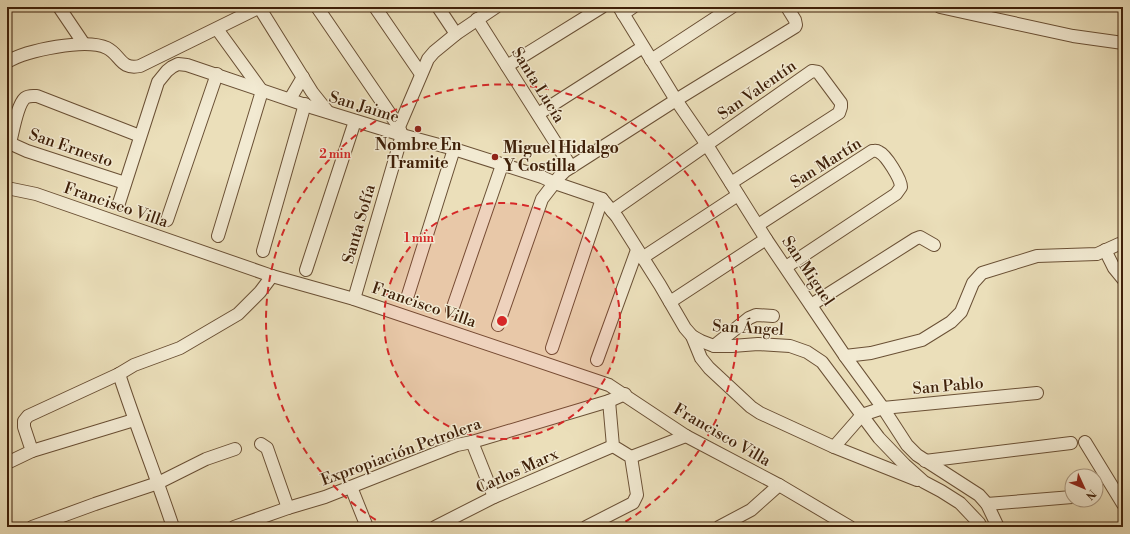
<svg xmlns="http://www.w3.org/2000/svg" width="1130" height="534" font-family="'Libre Bodoni',serif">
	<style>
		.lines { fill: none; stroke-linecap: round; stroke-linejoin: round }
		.street-casing { stroke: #6a5035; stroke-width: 14 }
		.street { stroke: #f2ead2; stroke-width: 12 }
		.ring { fill: none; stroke: #d62828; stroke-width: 2; stroke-dasharray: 7 5 }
		.poi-dot { fill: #8f2418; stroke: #f2ead2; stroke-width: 1.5 }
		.labels { text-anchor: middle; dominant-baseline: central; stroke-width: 3; stroke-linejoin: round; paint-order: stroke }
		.street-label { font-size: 16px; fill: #3f2009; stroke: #f2ead2 }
		.poi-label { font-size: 16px; font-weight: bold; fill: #3f2009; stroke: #f2ead2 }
		.centre { fill: #d62828; stroke: #f2ead2; stroke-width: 2 }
		.ring-label { font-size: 12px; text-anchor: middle; font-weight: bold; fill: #d62828; stroke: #f2ead2; stroke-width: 3; stroke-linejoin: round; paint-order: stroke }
	</style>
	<rect width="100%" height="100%" fill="#ebdfba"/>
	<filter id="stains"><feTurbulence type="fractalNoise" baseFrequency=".005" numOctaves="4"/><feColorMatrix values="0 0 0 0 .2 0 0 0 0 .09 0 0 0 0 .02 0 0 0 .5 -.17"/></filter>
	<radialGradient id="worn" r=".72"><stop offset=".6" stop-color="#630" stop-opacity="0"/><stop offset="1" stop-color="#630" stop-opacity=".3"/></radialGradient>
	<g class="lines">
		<g class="street-casing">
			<g id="street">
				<polyline points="59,7 84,44"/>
				<polyline points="259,7 312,92 328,112"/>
				<polyline points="317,7 399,127"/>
				<polyline points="375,7 421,74"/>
				<polyline points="438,7 456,34"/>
				<polyline points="619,7 676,100 707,145 766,239 845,356 883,408 907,445 917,455 979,495 987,504 998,527"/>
				<polyline points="940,7 1073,36 1123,43"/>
				<polyline points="623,14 633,7"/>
				<polyline points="477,19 571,167"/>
				<polyline points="217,29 262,91 218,236"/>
				<polyline points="651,60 732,7"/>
				<path d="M 7,62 C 27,50 86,38 107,48 C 121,55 120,70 140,66 L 260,7"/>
				<polyline points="507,66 602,7"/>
				<polyline points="290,99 303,77"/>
				<polyline points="538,114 643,47"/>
				<polyline points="7,142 27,151 125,183"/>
				<path d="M 10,143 C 13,132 17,105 25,98 C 29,95 33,96 37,96 L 140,136"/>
				<polyline points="7,188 36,194 272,276 354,299 609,385 686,436 779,485 850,527"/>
				<polyline points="119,203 158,82 167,71 172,67 178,64 187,65 314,108 402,135 454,149 542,177 555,183 602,199 617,217 660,285 685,328 692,336 701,341 714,346 732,346 758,344 790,346 807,352 822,362 879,438 905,465 924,482 941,491 960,503 979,523 981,527"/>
				<polyline points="612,211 812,71 818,72 841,103 841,107 839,113 731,183"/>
				<polyline points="167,220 217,74"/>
				<path d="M 758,225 L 872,151 C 875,151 876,150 879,152 C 886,155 901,179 901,187 L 896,194 L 786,267"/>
				<polyline points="1105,250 1114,268 1123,279"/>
				<polyline points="263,251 305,104"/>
				<polyline points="642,258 738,195"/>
				<polyline points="306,270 355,121"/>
				<polyline points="408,295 454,149"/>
				<polyline points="354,299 402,135 399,127 428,59 434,52 456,34 496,7"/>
				<polyline points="670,302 766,239"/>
				<polyline points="811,305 915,239 920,237 934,245"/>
				<polyline points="452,310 502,165"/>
				<polyline points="498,325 542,199 559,177 565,171 676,100 795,27 796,25 795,20 787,7"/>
				<polyline points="692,336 701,358 709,368 751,407 760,413 834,447 917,480"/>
				<polyline points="714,346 749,318 756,315 773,316"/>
				<polyline points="552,348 602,199"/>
				<polyline points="845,356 871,353 922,340 951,322 961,312 973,283 982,273 1037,256 1097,254 1119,244 1123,244"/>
				<polyline points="597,360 637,250"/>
				<path d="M 119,374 C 136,426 156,476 173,527"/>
				<polyline points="472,442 494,497"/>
				<polyline points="1085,442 1123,504"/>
				<polyline points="261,444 267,448 288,508"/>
				<polyline points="834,447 862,415 883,408 1037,393"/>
				<polyline points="32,451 24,427 24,421 28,416 119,374 134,365 180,348 238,314 260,292 272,276"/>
				<polyline points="631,457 686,436"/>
				<polyline points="925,461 1071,443"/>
				<polyline points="7,463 32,451 134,420"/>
				<polyline points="351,487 367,527"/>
				<polyline points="987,504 1072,497"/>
				<polyline points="32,527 95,504 158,483 206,459 235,449"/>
				<polyline points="234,527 288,508 325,497 457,445 472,442 609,401 625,394"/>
				<polyline points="435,527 494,497 613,446"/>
				<polyline points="586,527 633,503 637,495 631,457 613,446 609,401"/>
				<polyline points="719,527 751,510 779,485"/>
			</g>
		</g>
		<use href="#street" class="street"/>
	</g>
	<circle cx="502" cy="321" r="118" fill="#d62828" fill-opacity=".12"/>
	<g class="ring">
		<circle cx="502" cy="321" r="118"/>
		<path d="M386 526A236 236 0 1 1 618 526"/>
	</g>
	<g class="poi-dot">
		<circle cx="418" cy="129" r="4"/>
		<circle cx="495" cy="157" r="4"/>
	</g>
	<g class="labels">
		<g class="street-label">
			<text transform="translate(538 85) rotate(58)">Santa Lucía</text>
			<text transform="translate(757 90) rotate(-35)">San Valentín</text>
			<text transform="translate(364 107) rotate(17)">San Jaime</text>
			<text transform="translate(71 148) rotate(19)">San Ernesto</text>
			<text transform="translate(826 163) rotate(-32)">San Martín</text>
			<text transform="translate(116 205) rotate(19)">Francisco Villa</text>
			<text transform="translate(359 224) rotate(-74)">Santa Sofía</text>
			<text transform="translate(808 271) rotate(56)">San Miguel</text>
			<text transform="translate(424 305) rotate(19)">Francisco Villa</text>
			<text transform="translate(748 328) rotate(3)">San Ángel</text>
			<text transform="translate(948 386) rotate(-5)">San Pablo</text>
			<text transform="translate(722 435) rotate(30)">Francisco Villa</text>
			<text transform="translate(401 452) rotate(-20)">Expropiación Petrolera</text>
			<text transform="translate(517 471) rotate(-24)">Carlos Marx</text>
		</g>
		<g class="poi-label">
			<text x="418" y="145">Nombre En<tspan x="418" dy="18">Tramite</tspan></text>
			<text x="503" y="148" text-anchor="start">Miguel Hidalgo<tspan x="503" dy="18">Y Costilla</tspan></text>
		</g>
	</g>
	<circle cx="502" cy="321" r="6" class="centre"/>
	<g class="ring-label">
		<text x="335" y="158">2 min</text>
		<text x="419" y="242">1 min</text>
	</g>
	<rect width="1130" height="534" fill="none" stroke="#ebdfba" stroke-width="24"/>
	<rect x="8" y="8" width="1114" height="518" fill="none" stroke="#3f2009" stroke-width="2"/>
	<rect x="12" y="12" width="1106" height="510" fill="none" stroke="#3f2009"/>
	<g transform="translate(1084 488) rotate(134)"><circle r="19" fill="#f2ead2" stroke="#aa9982"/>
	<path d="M0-3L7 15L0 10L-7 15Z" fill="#8f2418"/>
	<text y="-6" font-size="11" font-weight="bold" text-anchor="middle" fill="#3f2009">N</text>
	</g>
	<rect width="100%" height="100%" filter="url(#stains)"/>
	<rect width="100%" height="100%" fill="url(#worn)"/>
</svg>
